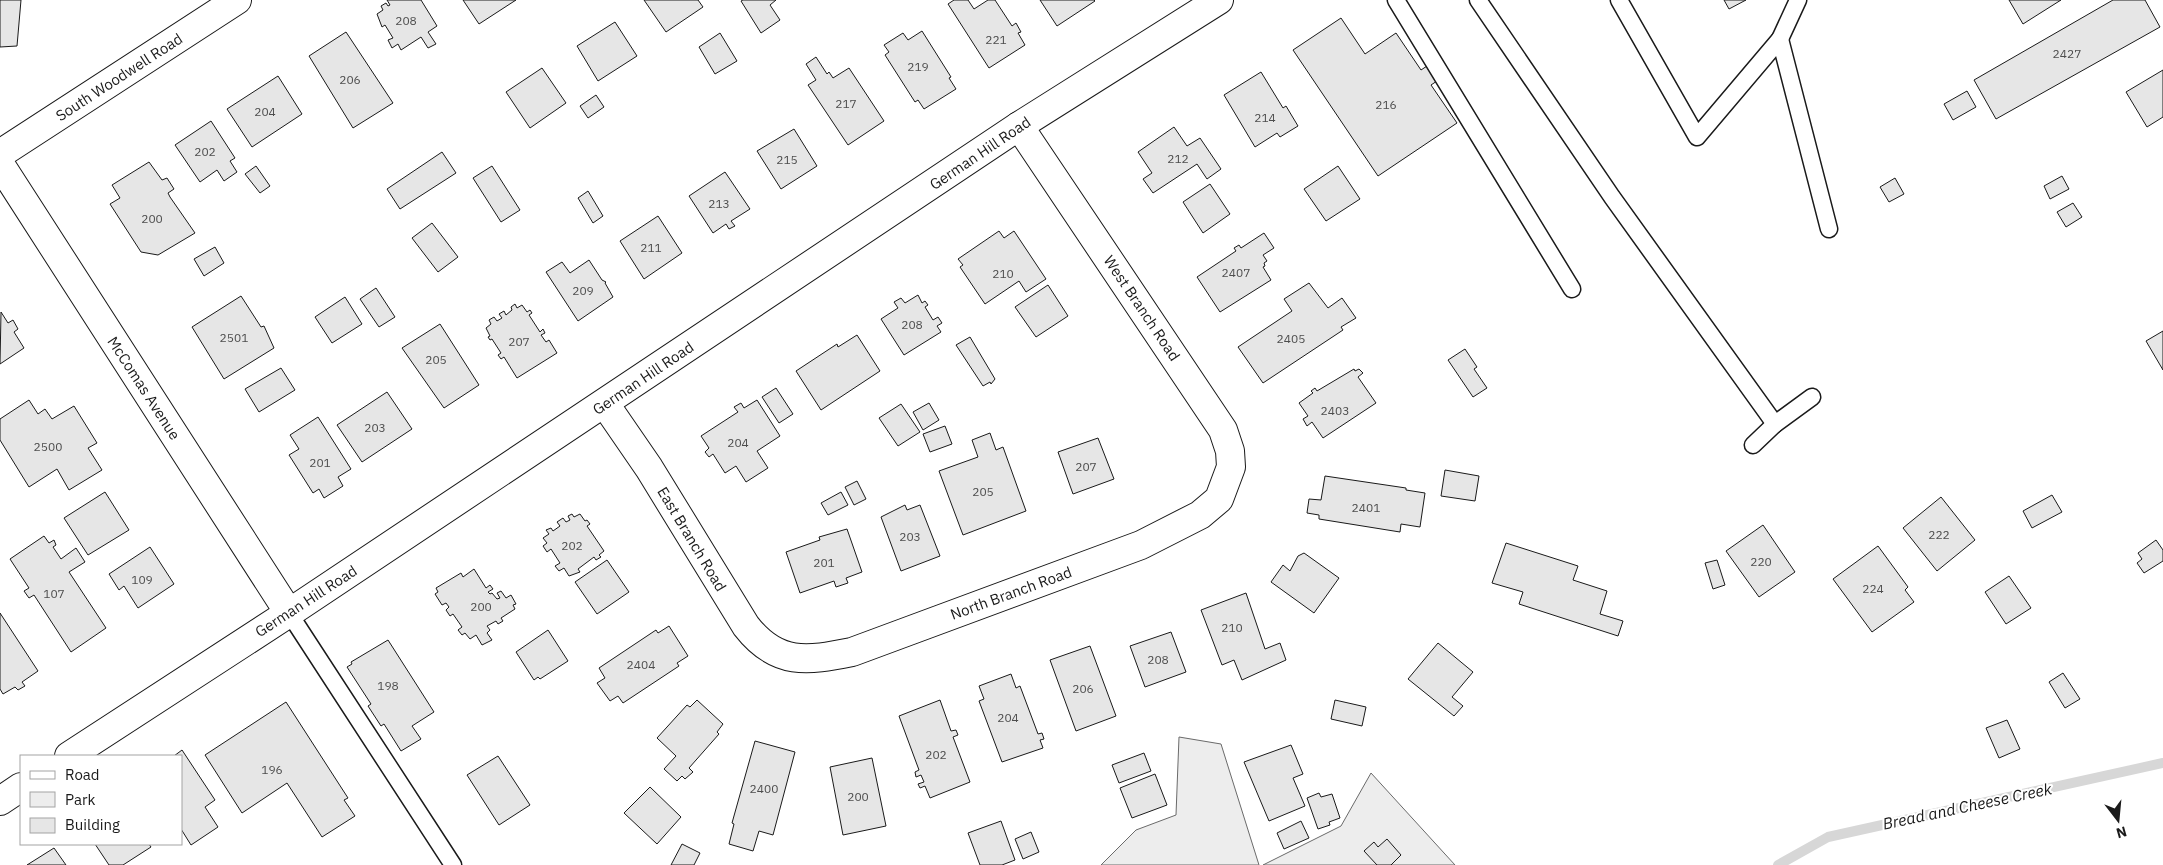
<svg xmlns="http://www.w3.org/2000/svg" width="2163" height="865" font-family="'IBM Plex Sans',sans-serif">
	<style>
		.green { fill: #ededed; stroke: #6a6a6a }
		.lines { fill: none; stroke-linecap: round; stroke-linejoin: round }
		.stream { stroke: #d7d7d7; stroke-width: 10 }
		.building { fill: #e6e6e6; stroke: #1a1a1a }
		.lane-casing { stroke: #1a1a1a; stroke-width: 19 }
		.street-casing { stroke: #1a1a1a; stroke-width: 30 }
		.secondary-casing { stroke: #1a1a1a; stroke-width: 30 }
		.lane { stroke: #fff; stroke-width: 16 }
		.street { stroke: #fff; stroke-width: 28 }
		.secondary { stroke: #fff; stroke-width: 28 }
		.labels { text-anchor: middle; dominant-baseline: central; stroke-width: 4; stroke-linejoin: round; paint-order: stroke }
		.number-label { font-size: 12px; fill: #4d4d4d }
		.street-label { font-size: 15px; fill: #1a1a1a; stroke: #fff }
		.water-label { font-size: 16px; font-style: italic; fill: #1a1a1a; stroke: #fff }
	</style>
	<rect width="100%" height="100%" fill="#fff"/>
	<g class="green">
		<polygon points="1179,737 1221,744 1259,865 1101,865 1136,830 1176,815"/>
		<polygon points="1371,773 1455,865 1263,865 1341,826"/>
	</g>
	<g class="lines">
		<polyline class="stream" points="1778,865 1828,837 2163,763"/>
	</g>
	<g class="building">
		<polygon points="0,0 21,0 17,46 0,47"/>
		<polygon points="387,0 421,0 437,26 428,32 436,44 428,48 421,37 401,50 398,44 392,48 388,40 393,38 385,25 382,27 377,14 383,10 381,6 386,3 388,6 390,5"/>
		<polygon points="463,0 516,0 479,24"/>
		<polygon points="644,0 698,0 703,7 666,32"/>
		<polygon points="743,0 776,0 770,5 780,20 761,33 741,1"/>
		<polygon points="954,0 968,0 974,9 988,0 995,0 1012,26 1016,23 1021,32 1018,33 1025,45 989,68 948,4"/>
		<polygon points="1040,0 1094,0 1095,1 1057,26"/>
		<polygon points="1724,0 1746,0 1729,9"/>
		<polygon points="2009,0 2061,0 2023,24"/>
		<polygon points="2113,0 2145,0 2160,27 1996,119 1974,80"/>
		<polygon points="1341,18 1365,54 1396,33 1421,70 1427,66 1437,81 1431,85 1457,123 1378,176 1293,50"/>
		<polygon points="615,22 637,56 598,81 577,46"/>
		<polygon points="922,31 951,77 949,78 956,89 924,109 918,100 915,102 885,55 889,52 884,45 903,33 908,40"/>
		<polygon points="346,32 393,103 353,128 309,56"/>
		<polygon points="720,33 737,61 715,74 699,47"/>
		<polygon points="816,57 827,74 829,72 833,78 849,68 884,121 848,145 808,85 816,80 806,64"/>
		<polygon points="542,68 566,103 530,128 506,92"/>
		<polygon points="2163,70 2163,117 2147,127 2126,92"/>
		<polygon points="1261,72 1283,108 1286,106 1298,126 1280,137 1277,133 1255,147 1224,95"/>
		<polygon points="278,76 302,114 252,147 227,109"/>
		<polygon points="1967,91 1976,107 1953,120 1944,104"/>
		<polygon points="596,95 604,107 588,118 580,106"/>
		<polygon points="211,121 235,158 230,161 237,172 224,181 217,170 200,182 175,145"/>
		<polygon points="1174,127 1187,146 1200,138 1221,169 1207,179 1197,164 1153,193 1143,179 1152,173 1138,152"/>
		<polygon points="794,129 817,166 781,189 757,151"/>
		<polygon points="442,152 456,173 400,209 387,189"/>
		<polygon points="149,162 162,180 167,178 174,189 168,193 170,197 195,233 158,255 141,252 110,204 120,198 112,185"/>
		<polygon points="256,166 270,186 260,193 245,174"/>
		<polygon points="492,166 520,210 501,222 473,178"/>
		<polygon points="1338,166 1360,199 1326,221 1304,189"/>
		<polygon points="725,172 750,209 731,221 735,226 729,229 726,224 713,233 689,196"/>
		<polygon points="2062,176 2069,189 2050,199 2044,186"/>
		<polygon points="1895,178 1904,194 1889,202 1880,187"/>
		<polygon points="1210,184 1230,214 1203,233 1183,202"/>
		<polygon points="588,191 603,216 593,223 578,198"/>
		<polygon points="2073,203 2082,217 2066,227 2057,212"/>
		<polygon points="658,216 682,253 644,279 620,241"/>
		<polygon points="432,223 458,257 438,272 412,238"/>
		<polygon points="999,231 1004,238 1014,231 1046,279 1026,292 1019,281 985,304 960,267 963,265 958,259"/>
		<polygon points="1264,233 1274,248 1263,255 1267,261 1264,263 1265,266 1263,267 1271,280 1220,312 1197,277 1236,251 1234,248 1239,245 1241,248"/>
		<polygon points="215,247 224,263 204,276 194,259"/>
		<polygon points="589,260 602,280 606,282 605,283 613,297 578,321 546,272 562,262 570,273"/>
		<polygon points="1309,283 1328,308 1342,298 1356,318 1341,327 1343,330 1263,383 1238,347 1292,311 1284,299"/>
		<polygon points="1048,285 1068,316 1036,337 1015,307"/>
		<polygon points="376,288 395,317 379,327 360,299"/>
		<polygon points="918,295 922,303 925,301 928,305 925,307 933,320 938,317 942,323 937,326 941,332 904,355 881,319 898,308 894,302 901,298 905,303"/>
		<polygon points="241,296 261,327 264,326 274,348 224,379 192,327"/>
		<polygon points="345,297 362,324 332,343 315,317"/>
		<polygon points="515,304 517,308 522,305 527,312 530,310 532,313 529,315 540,332 543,329 545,333 541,335 546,342 549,340 557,353 517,378 504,357 501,359 498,355 501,353 492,339 490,340 488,337 490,336 486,328 491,324 489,320 494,317 497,321 502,318 499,314 504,311 506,315 512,310 511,307"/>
		<polygon points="1,312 8,323 13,320 18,329 14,332 24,348 0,364"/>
		<polygon points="440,324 479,385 444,408 402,348"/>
		<polygon points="2163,331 2163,370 2146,341"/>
		<polygon points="857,335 880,371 821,410 796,371 837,344 838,347"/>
		<polygon points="970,337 995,379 991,384 990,382 983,386 956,345"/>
		<polygon points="1465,349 1477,367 1474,369 1487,388 1473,397 1448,360"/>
		<polygon points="281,368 295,390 259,412 245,389"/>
		<polygon points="1354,369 1355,371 1359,369 1363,373 1358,377 1376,403 1323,438 1312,422 1307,426 1303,419 1308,416 1299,403 1313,393 1311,391 1315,388 1317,391"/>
		<polygon points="776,388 793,414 779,423 762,397"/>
		<polygon points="387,392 412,429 362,462 337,425"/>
		<polygon points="29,400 38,414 45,409 52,419 74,406 97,443 88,448 102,470 69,490 57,469 29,487 0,440 0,419"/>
		<polygon points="757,400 780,436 757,451 768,468 746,482 736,466 725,473 713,454 709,457 705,452 709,448 701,436 738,412 734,407 741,403 744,408"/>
		<polygon points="929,403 939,420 923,430 913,412"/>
		<polygon points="901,404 920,432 898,446 879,418"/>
		<polygon points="318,417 351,469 338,477 343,486 324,498 319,489 313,493 289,455 299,449 290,435"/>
		<polygon points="945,426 952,444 930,452 923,434"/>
		<polygon points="990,433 996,450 1003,447 1026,511 963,535 939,471 978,457 972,440"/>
		<polygon points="1098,438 1114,479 1073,494 1058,452"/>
		<polygon points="1445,470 1479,476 1475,501 1441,496"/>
		<polygon points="1325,476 1406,488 1406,490 1425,493 1420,527 1401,524 1400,532 1319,519 1319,515 1307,513 1309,499 1321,500"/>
		<polygon points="857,481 866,499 854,505 845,487"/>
		<polygon points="105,492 129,530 88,555 64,518"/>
		<polygon points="841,492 848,505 828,515 821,503"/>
		<polygon points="2052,495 2062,512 2032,528 2023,511"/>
		<polygon points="1941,497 1975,540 1937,571 1903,528"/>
		<polygon points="905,505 907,510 920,505 940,556 901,571 881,517"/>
		<polygon points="572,514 574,517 580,514 585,521 587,520 590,524 587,526 604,551 599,555 601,557 596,560 594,557 578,569 580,572 569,576 564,568 559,571 555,566 560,563 551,549 547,552 543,546 547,543 543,538 549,534 546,530 551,528 553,531 560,526 557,522 563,518 566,522 570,520 568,516"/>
		<polygon points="1763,525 1795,572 1759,597 1726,551"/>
		<polygon points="847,529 862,572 846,578 848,583 836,587 834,581 800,593 786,552 820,540 819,537"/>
		<polygon points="44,536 49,543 54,540 56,545 53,547 61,559 76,548 85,562 69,572 106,628 71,652 34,595 29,598 24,591 29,588 10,559"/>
		<polygon points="2156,540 2163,550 2163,561 2144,573 2137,563 2142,559 2138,553"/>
		<polygon points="1506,543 1578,566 1573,580 1607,591 1600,614 1623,621 1618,636 1519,604 1523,592 1492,583"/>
		<polygon points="1878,546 1908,587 1905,590 1914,602 1872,632 1833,579"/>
		<polygon points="150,547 174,584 138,608 124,586 119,590 109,574"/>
		<polygon points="1304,553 1339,578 1314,613 1271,582 1283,565 1290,571 1298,556"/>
		<polygon points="607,560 629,592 597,614 575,582"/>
		<polygon points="1717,560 1725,585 1713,589 1705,563"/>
		<polygon points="474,569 486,588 490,585 493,589 488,592 490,594 492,593 497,599 500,598 497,593 501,591 506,598 511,595 516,604 513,605 515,609 501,618 503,621 498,624 496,621 487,626 490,630 487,633 492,640 482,645 476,635 470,639 465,633 462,635 458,630 462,627 453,614 450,616 446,610 449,607 446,603 442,605 435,594 438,592 436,588 461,573 463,577"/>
		<polygon points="2009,576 2031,608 2006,624 1985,592"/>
		<polygon points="1246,593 1265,649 1280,643 1286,660 1242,680 1234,660 1222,665 1201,610"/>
		<polygon points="0,613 38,671 22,682 25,686 18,690 15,687 3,694 0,689"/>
		<polygon points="669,626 688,656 677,663 679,666 623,703 618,696 610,701 597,683 605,678 599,668 656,630 658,633"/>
		<polygon points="548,630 568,661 540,679 538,677 534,680 516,652"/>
		<polygon points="1171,632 1186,672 1145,687 1130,646"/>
		<polygon points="388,640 434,712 412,726 421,739 401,751 384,724 381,726 368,706 371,704 347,667 352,664 351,662"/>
		<polygon points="1438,643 1473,672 1452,697 1463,706 1454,716 1408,679"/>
		<polygon points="1090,646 1116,716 1076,731 1050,660"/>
		<polygon points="2063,673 2080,699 2065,708 2049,682"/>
		<polygon points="1011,674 1016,688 1020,686 1038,734 1042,733 1044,739 1040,740 1043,748 1002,762 979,701 984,699 979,686"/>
		<polygon points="697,700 723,724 717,732 719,734 689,768 693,772 685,779 682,776 677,781 664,769 676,756 657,738 687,705 690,707"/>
		<polygon points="940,700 951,731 956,730 958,735 953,737 970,782 930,798 925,786 920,788 918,784 924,782 921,775 916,777 915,772 919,770 899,716"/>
		<polygon points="1335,700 1366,707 1362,726 1331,719"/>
		<polygon points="286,702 348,798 344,800 355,816 322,837 287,783 242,813 205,755"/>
		<polygon points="2007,720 2020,749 1999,758 1986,728"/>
		<polygon points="755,741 795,752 773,835 759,831 753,851 729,844 734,824 732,823"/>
		<polygon points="1291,745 1303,774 1293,778 1305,806 1269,821 1244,762"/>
		<polygon points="182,750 215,800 205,807 218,827 191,845 181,829 181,756 174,756"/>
		<polygon points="1144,753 1151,771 1119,783 1112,765"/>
		<polygon points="498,756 530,805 499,825 467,775"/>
		<polygon points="872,758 886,826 843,835 830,767"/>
		<polygon points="1155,774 1167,805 1132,818 1120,788"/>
		<polygon points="650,787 681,817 657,844 624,813"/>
		<polygon points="1319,793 1321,797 1332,794 1340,818 1329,822 1330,825 1318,829 1307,798"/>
		<polygon points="1001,821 1015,860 1002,865 980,865 968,833"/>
		<polygon points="1301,821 1309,838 1284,849 1277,833"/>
		<polygon points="1031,832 1039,852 1023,859 1015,839"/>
		<polygon points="1387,839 1401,855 1391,865 1377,865 1364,851 1374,842 1378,847"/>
		<polygon points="95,844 149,844 151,847 123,865 109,865"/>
		<polygon points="682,844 700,853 694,865 671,865"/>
		<polygon points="54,848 66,865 27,865"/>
	</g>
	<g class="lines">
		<g class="lane-casing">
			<g id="lane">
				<polyline points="1396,0 1572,289"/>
				<polyline points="1478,0 1612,197 1775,424"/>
				<polyline points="1619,0 1697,137 1780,39 1829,229"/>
				<polyline points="1780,39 1798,0"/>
				<polyline points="1753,445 1775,424 1812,397"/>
				<polyline points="289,613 453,865"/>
			</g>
		</g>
		<g class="street-casing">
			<g id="street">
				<polyline points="0,154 237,0"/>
				<polyline points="0,164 289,613"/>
				<path d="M 605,404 L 649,468 L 746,626 C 777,666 807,661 852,652 L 1141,545 L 1200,515 L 1219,499 L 1231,467 L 1230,451 L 1223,430 L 1019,126"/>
			</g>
		</g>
		<g class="secondary-casing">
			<g id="secondary">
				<polyline points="69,756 289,613 1019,126 1219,0"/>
				<polyline points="0,801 21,787"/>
			</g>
		</g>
		<use href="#lane" class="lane"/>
		<use href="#street" class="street"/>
		<use href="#secondary" class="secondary"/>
	</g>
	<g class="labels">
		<g class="number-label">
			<text x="406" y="20">208</text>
			<text x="996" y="39">221</text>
			<text x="2067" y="53">2427</text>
			<text x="918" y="66">219</text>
			<text x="350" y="79">206</text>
			<text x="846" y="103">217</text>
			<text x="1386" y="104">216</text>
			<text x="265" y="111">204</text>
			<text x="1265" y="117">214</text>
			<text x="205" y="151">202</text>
			<text x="1178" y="158">212</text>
			<text x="787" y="159">215</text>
			<text x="719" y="203">213</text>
			<text x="152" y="218">200</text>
			<text x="651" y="247">211</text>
			<text x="1236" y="272">2407</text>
			<text x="1003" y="273">210</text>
			<text x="583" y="290">209</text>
			<text x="912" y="324">208</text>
			<text x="234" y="337">2501</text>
			<text x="1291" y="338">2405</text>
			<text x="519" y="341">207</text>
			<text x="436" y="359">205</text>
			<text x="1335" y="410">2403</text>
			<text x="375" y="427">203</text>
			<text x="738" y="442">204</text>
			<text x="48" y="446">2500</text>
			<text x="320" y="462">201</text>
			<text x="1086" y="466">207</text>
			<text x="983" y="491">205</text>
			<text x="1366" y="507">2401</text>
			<text x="1939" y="534">222</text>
			<text x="910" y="536">203</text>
			<text x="572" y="545">202</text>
			<text x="1761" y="561">220</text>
			<text x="824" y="562">201</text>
			<text x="142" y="579">109</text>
			<text x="1873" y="588">224</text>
			<text x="54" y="593">107</text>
			<text x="481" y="606">200</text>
			<text x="1232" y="627">210</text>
			<text x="1158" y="659">208</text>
			<text x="641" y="664">2404</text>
			<text x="388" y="685">198</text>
			<text x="1083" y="688">206</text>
			<text x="1008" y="717">204</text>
			<text x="936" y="754">202</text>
			<text x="272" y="769">196</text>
			<text x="764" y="788">2400</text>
			<text x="858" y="796">200</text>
		</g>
		<g class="street-label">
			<text transform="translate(119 77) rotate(-33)">South Woodwell Road</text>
			<text transform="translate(980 153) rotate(-34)">German Hill Road</text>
			<text transform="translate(1142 308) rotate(56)">West Branch Road</text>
			<text transform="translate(643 378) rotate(-34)">German Hill Road</text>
			<text transform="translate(144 388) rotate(57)">McComas Avenue</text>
			<text transform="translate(692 539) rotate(59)">East Branch Road</text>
			<text transform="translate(1011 593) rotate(-20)">North Branch Road</text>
			<text transform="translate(306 601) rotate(-33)">German Hill Road</text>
		</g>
		<g class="water-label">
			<text transform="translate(1967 806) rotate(-12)">Bread and Cheese Creek</text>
		</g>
	</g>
	<rect x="20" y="755" width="162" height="90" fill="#ffffff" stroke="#a3a3a3"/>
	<rect x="30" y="771" width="25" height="8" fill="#ffffff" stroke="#a3a3a3"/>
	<text x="65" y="780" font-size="15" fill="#1a1a1a">Road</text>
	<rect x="30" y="792" width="25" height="15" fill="#ededed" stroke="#a3a3a3"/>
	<text x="65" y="805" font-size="15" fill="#1a1a1a">Park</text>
	<rect x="30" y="818" width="25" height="15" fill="#e6e6e6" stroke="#a3a3a3"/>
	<text x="65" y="830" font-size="15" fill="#1a1a1a">Building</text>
	<g transform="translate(2118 820) rotate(164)" stroke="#ffffff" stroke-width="4" paint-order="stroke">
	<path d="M0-4L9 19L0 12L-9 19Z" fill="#1a1a1a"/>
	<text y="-8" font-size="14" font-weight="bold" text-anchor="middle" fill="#1a1a1a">N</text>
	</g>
</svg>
